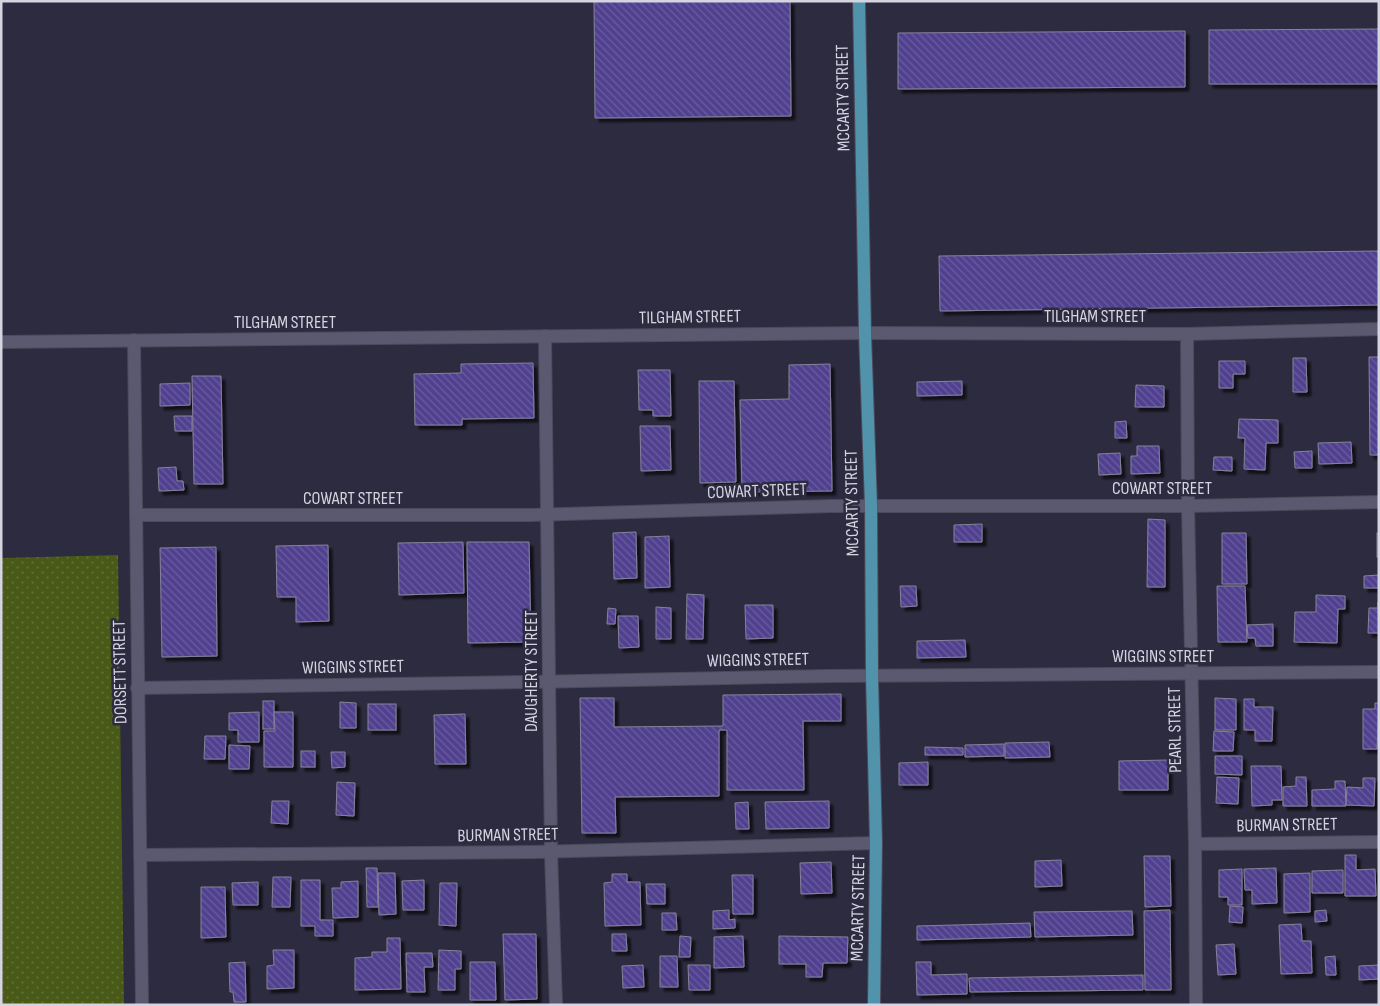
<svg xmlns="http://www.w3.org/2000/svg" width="1380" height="1006" font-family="'Sofia Sans Condensed',sans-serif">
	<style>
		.grass { fill: url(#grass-dots) }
		.building { fill: url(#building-back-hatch); stroke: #85839a; filter: url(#shadow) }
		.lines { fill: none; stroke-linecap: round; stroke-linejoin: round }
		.minor-casing { stroke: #4b495a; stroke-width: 14 }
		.major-casing { stroke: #4b495a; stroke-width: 14 }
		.minor { stroke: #5b596f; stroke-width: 12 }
		.major { stroke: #5193ab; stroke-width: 12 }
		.labels { text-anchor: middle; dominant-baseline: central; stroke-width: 5; stroke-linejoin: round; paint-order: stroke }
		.street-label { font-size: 18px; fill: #d5d4e1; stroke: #2d2b3f }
	</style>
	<defs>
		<pattern id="grass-dots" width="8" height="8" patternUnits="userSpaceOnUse" patternTransform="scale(1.25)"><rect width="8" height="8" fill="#485918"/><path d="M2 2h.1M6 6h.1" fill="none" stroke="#627039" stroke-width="1.8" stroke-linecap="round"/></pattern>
		<pattern id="building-back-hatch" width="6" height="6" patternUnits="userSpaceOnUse" patternTransform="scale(1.25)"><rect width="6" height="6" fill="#51418f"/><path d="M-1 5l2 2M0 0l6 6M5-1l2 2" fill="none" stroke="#695c9e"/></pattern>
		<filter id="shadow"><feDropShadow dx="4" dy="4" stdDeviation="1" flood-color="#0009"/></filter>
	</defs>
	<rect width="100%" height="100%" fill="#2d2b3f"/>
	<polygon class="grass" points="118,555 124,1005 1,1005 1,558"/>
	<g class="building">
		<polygon points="594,1 790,1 791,116 595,118"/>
		<polygon points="1379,29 1379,84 1209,84 1209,30"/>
		<polygon points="1185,31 1185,87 898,89 898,33"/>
		<polygon points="1379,251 1379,305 940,311 939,256"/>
		<polygon points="1369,357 1379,357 1379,455 1370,455"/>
		<polygon points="1293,358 1306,358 1307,392 1293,392"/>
		<polygon points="1219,361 1245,361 1245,374 1233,374 1233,388 1219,388"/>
		<polygon points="533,363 534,418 462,419 462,425 415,425 414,374 461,373 461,364"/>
		<polygon points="830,364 832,491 742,492 740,400 789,399 789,365"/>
		<polygon points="638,370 670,370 671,416 653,416 653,410 639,410"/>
		<polygon points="192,376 221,376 223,484 194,484"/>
		<polygon points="699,381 734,381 736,482 700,483"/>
		<polygon points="962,381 962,395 917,396 917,382"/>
		<polygon points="190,383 190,405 160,406 160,384"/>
		<polygon points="1136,385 1164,386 1164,407 1135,407"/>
		<polygon points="174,416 192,416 192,431 175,431"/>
		<polygon points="1239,419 1278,420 1278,443 1266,443 1265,470 1244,469 1245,438 1238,438"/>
		<polygon points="1126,421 1127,438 1115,438 1115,422"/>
		<polygon points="640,426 670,426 671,470 641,471"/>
		<polygon points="1351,442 1352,463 1319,464 1318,443"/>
		<polygon points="1137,446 1159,446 1160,473 1131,474 1131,456 1137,456"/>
		<polygon points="1312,451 1312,468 1295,468 1294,452"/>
		<polygon points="1120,453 1121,474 1099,475 1098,454"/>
		<polygon points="1214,457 1232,457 1232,471 1213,470"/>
		<polygon points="176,467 177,481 183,481 184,490 159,491 158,468"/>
		<polygon points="1148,519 1165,520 1165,587 1147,587"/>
		<polygon points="982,524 982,542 954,542 954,525"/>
		<polygon points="636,532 637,578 614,579 613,533"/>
		<polygon points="1222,533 1246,533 1247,584 1222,584"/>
		<rect x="1377" y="533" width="2" height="24"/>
		<polygon points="669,536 670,587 645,588 645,537"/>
		<polygon points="463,542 464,593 399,595 398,543"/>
		<polygon points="467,542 529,542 531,642 468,643"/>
		<polygon points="328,545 329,621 296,622 296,597 277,597 276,546"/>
		<polygon points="216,547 217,656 162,657 160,548"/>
		<polygon points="1379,575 1379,588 1364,588 1364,576"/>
		<polygon points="900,586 916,586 917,606 901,607"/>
		<polygon points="1217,586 1245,586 1247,642 1218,642"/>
		<polygon points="687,594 704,595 703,639 686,639"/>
		<polygon points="1316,595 1345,596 1345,609 1338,609 1337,643 1294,642 1295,612 1316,612"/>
		<polygon points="1378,602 1379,633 1368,633 1369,608 1378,608"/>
		<polygon points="745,605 773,605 773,638 746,639"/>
		<polygon points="656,607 671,608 671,639 656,639"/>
		<polygon points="608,608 616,609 615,624 607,624"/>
		<polygon points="618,616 638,616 639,647 619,648"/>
		<polygon points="1273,624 1273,646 1256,646 1255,638 1248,638 1247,625"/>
		<polygon points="965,640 966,657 917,658 917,641"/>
		<polygon points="841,694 841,721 803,721 804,790 727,790 727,730 719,730 719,796 615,797 616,833 582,833 580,698 614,698 614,727 723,726 723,695"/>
		<polygon points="1215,698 1236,699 1236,730 1215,730"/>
		<polygon points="1244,699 1254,699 1254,707 1273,707 1272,741 1255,741 1255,730 1244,730"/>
		<rect x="263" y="701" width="11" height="28"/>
		<polygon points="340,702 356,703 356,728 340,728"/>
		<polygon points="1375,703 1379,703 1377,749 1363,749 1363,709 1375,709"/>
		<rect x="368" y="704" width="28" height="26"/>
		<polygon points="259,712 259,742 238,742 238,730 229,730 229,713"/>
		<polygon points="274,712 293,712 293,767 264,767 264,731 275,731"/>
		<polygon points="465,714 466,764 435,764 434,715"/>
		<polygon points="1214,731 1234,732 1233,751 1213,751"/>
		<polygon points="205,736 226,736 225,759 204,759"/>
		<polygon points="1049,742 1050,757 1005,758 1005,743"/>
		<polygon points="1004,744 1004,756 965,757 965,745"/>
		<polygon points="229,745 250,746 249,769 229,769"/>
		<polygon points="925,747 963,748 963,755 925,755"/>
		<rect x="301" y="751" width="14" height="16"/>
		<polygon points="331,752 345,752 345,767 332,768"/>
		<polygon points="1215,756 1242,756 1242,775 1215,774"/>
		<polygon points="1168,760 1168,790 1119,790 1119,761"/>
		<polygon points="928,762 928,785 899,785 899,763"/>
		<polygon points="1251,766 1281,766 1282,800 1272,800 1272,805 1252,806"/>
		<polygon points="1217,777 1239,778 1238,804 1216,803"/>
		<polygon points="1296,777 1306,777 1307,806 1283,806 1283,787 1296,786"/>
		<polygon points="1363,778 1375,778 1374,806 1346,805 1347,787 1363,788"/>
		<polygon points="1335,781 1345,781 1346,806 1312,806 1312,790 1335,789"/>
		<polygon points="337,782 355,783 354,816 336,815"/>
		<polygon points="272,801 289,801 288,824 271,823"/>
		<polygon points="829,801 829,828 766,829 765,802"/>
		<polygon points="748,802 749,829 736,829 735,803"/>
		<polygon points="1345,855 1356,855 1356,870 1375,869 1376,896 1345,896"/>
		<polygon points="1144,856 1170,856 1171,906 1145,907"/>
		<polygon points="1061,860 1062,886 1035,887 1035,861"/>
		<polygon points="831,862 832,893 801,894 800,863"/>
		<polygon points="366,868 377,868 378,907 367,907"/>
		<polygon points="1276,868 1277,903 1252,904 1252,890 1245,890 1244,869"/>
		<polygon points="1242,869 1242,905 1228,905 1228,897 1219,897 1219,870"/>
		<polygon points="1343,870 1343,893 1312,893 1312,871"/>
		<polygon points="378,873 395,873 396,914 379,915"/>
		<polygon points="1310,873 1310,912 1284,913 1284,874"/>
		<polygon points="612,874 627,874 627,882 640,882 641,925 605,926 604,883 612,882"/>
		<polygon points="732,875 753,875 753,914 733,914"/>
		<polygon points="273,877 291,877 290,907 272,907"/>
		<polygon points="301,880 320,880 320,920 333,920 333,936 315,936 315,926 301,926"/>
		<polygon points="424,880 424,910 403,910 402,881"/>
		<polygon points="358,881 358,917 333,918 332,888 341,888 341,882"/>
		<polygon points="258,882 258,905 233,905 232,883"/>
		<polygon points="440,883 457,883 456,926 439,925"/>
		<polygon points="646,884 665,884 665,904 647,904"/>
		<polygon points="201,887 225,887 226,937 201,938"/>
		<polygon points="1230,906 1243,907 1242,923 1229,922"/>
		<polygon points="729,910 729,920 735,919 735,928 713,929 713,911"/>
		<polygon points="1170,910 1171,990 1145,990 1144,911"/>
		<polygon points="1326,910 1327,921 1315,922 1315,911"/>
		<polygon points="1132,911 1133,935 1035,937 1034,912"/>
		<polygon points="662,913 676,913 677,930 662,930"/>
		<polygon points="1030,923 1031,937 917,940 917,926"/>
		<polygon points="1301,924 1302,941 1311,941 1312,973 1281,974 1279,925"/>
		<polygon points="503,934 536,934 537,999 505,1000"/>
		<polygon points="612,934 626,934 627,951 612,951"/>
		<polygon points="680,936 691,937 690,957 679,957"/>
		<polygon points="743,936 744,967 714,968 714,937"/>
		<polygon points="779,936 848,937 847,963 823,963 822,977 806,977 806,964 779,964"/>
		<polygon points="387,938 400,938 401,989 355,990 355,958 372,957 372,952 387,952"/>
		<polygon points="1234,944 1236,974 1218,975 1216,945"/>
		<polygon points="273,950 294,950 294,988 267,989 267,966 274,965"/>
		<polygon points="439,950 461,951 461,969 455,969 455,990 438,990"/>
		<polygon points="406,953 432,953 433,967 424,967 425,992 407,992"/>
		<polygon points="660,956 677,956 678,987 660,987"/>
		<polygon points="1335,956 1336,975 1326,975 1325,957"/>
		<polygon points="245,962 246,1002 234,1002 233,992 230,992 229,963"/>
		<polygon points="470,962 495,962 496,1000 470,1000"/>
		<polygon points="916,962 931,962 931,975 967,974 967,994 917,995"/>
		<polygon points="643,965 644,987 623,988 622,966"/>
		<polygon points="688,965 710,965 710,990 689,990"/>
		<polygon points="1379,965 1379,979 1359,980 1359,966"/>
		<polygon points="1143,975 1143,990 970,992 969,978"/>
	</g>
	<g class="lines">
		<g class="minor-casing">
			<g id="minor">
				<polyline points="1187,334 1188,506 1195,844 1196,1005"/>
				<polyline points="545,336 551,852 556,1005"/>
				<polyline points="134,340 142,1005"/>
				<polyline points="1,342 865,333 1187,334 1379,329"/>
				<polyline points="136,515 531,515 832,506 1188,506 1379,502"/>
				<polyline points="137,688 531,682 829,676 1379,672"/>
				<polyline points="1195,844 1379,842"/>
				<polyline points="140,855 534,852 876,843"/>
			</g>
		</g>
		<g class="major-casing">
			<polyline id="major" points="859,1 865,333 871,506 872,676 876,843 874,1005"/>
		</g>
		<use href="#minor" class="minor"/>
		<use href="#major" class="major"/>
	</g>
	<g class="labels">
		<g class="street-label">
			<text transform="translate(843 98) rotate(-91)">MCCARTY STREET</text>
			<text x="1095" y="316">TILGHAM STREET</text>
			<text transform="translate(690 317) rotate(-1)">TILGHAM STREET</text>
			<text x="285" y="322">TILGHAM STREET</text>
			<text x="1162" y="488">COWART STREET</text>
			<text transform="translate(757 491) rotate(-2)">COWART STREET</text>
			<text x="353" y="498">COWART STREET</text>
			<text transform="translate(852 503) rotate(-91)">MCCARTY STREET</text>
			<text x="1163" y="656">WIGGINS STREET</text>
			<text transform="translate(758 660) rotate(-1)">WIGGINS STREET</text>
			<text transform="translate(353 667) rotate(-1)">WIGGINS STREET</text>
			<text transform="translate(531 671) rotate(-90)">DAUGHERTY STREET</text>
			<text transform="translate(120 672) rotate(-91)">DORSETT STREET</text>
			<text transform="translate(1175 730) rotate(-91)">PEARL STREET</text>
			<text transform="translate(1287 825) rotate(-1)">BURMAN STREET</text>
			<text transform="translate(508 835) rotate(-1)">BURMAN STREET</text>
			<text transform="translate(858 908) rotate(-89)">MCCARTY STREET</text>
		</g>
	</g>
	<rect width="1380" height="1006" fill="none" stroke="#d5d4e1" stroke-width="5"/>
</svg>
